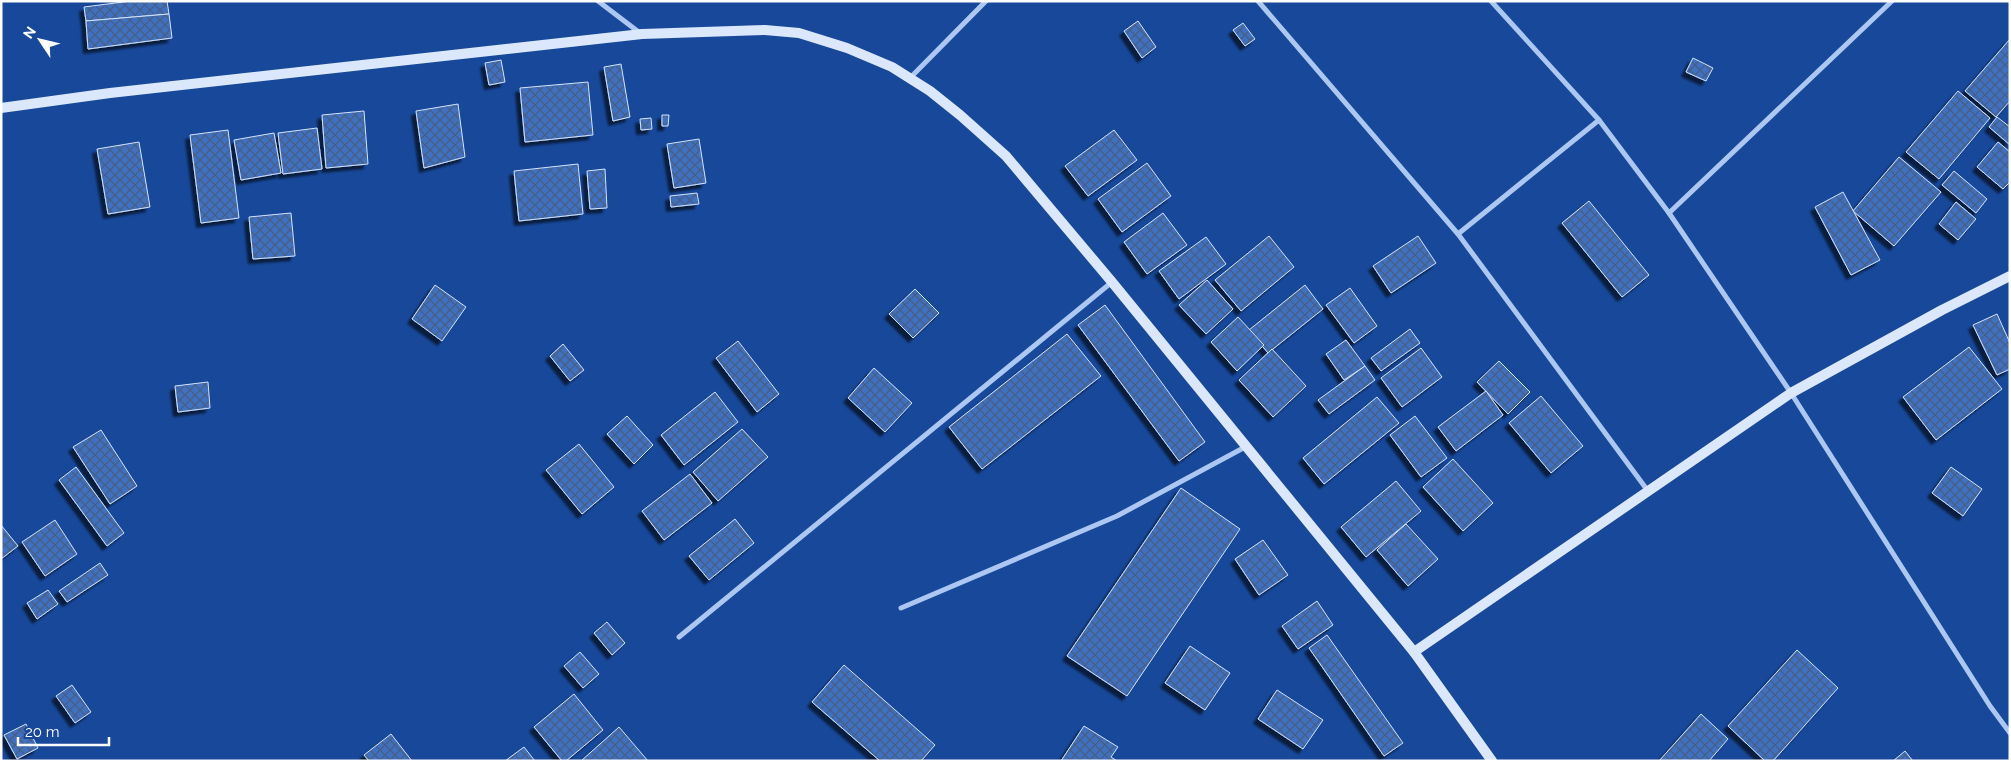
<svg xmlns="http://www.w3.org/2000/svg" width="2011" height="762" font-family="Raleway,sans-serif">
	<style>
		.building { fill: url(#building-cross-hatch); stroke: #d3e3fc; filter: url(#shadow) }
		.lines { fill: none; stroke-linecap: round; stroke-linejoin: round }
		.street { stroke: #acc7f2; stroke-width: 5 }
		.secondary { stroke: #dae7fc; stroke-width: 10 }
	</style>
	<defs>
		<pattern id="building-cross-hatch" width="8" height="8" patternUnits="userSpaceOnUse" patternTransform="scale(1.25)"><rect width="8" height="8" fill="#3f71c1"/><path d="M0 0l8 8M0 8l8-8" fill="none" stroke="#465e86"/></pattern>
		<filter id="shadow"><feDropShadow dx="-4.5" dy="4.5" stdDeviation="1" flood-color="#0009"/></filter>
	</defs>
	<rect width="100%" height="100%" fill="#17489a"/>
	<g class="building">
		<polygon points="131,1 167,1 169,14 86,21 84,7"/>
		<polygon points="169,14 172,38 88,49 86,21"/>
		<polygon points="1138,21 1156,47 1142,58 1124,31"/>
		<polygon points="1243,23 1255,39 1245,46 1233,30"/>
		<polygon points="2010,39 2010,101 1996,117 1965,91"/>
		<polygon points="1693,58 1713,68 1706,81 1686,72"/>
		<polygon points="501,60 505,82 489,85 485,63"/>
		<polygon points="621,64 630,117 613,121 604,67"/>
		<polygon points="588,82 593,135 525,142 520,88"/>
		<polygon points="1958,91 1990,118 1939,179 1906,152"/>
		<polygon points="458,104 465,157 424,168 416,111"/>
		<polygon points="364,111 368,164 326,168 322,115"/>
		<polygon points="662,115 669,115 668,126 662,126"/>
		<polygon points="1997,117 2010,127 2010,145 1989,127"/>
		<polygon points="651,118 652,129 641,130 640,119"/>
		<polygon points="317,128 322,169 283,174 278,133"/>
		<polygon points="228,130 239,218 201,223 190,135"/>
		<polygon points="1114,130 1137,160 1088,196 1065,166"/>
		<polygon points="274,133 281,173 241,180 234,140"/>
		<polygon points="699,139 706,183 674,188 667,144"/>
		<polygon points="139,142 150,207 108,214 97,149"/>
		<polygon points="1998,142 2010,152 2010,182 2003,189 1977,167"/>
		<polygon points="1899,157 1941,192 1894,246 1853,211"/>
		<polygon points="1147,163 1171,196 1122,232 1098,199"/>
		<polygon points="578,164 583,214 519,221 514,171"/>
		<polygon points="605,169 607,208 590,209 587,171"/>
		<polygon points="1954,171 1987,199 1976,213 1942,185"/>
		<polygon points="1843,192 1880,260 1851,275 1815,207"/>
		<polygon points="697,193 699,204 671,207 670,196"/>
		<polygon points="1589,201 1649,275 1622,297 1562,223"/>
		<polygon points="1956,202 1976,219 1958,240 1939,224"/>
		<polygon points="291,213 295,256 253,259 249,217"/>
		<polygon points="1163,213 1187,245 1147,274 1124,242"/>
		<polygon points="1269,236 1294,267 1241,311 1215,280"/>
		<polygon points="1418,236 1436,263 1391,293 1373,266"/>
		<polygon points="1206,237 1226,264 1179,299 1159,271"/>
		<polygon points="1207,280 1233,309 1206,334 1179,305"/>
		<polygon points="435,285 466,307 442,341 412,319"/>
		<polygon points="1305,285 1323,309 1268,353 1249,330"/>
		<polygon points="1350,288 1377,326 1354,343 1326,305"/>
		<polygon points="915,289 939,313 913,338 889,314"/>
		<polygon points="1105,305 1205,442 1179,461 1078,325"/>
		<polygon points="1997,314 2010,343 2010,369 1997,375 1973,325"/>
		<polygon points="1238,317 1264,345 1237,371 1211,342"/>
		<polygon points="1410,329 1420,343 1381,371 1371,358"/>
		<polygon points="1067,334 1101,376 982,469 949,427"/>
		<polygon points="1346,340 1365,366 1344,380 1326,354"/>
		<polygon points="738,341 779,394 757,412 716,358"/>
		<polygon points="563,344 584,370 570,381 550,356"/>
		<polygon points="1969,347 2002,389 1936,440 1903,397"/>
		<polygon points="1421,348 1442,377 1402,407 1381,378"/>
		<polygon points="1272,349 1306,386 1273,417 1239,380"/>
		<polygon points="1499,361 1530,392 1508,414 1477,382"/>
		<polygon points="1365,366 1375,380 1329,414 1318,400"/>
		<polygon points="874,368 912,403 885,432 848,398"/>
		<polygon points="208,382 210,408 178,412 175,386"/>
		<polygon points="1486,391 1503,415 1456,451 1438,427"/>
		<polygon points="715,392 738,422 684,465 661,435"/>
		<polygon points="1541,396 1583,446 1551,473 1509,423"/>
		<polygon points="1377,397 1399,423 1324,484 1303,458"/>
		<polygon points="627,416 653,445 634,464 607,434"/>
		<polygon points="1415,416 1447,458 1421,477 1390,435"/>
		<polygon points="742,429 768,457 718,501 693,472"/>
		<polygon points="101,430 137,486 110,504 73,447"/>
		<polygon points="579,444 614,487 582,514 546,470"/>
		<polygon points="1453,459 1493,503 1463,531 1423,487"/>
		<polygon points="76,467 124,533 107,546 59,480"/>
		<polygon points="1951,467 1982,489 1963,516 1932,493"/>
		<polygon points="690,474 712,503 664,540 642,511"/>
		<polygon points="1396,481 1421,511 1366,557 1341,527"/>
		<polygon points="1181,488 1240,529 1127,696 1067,656"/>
		<polygon points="735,519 754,543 709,580 689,556"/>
		<polygon points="55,520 77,554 45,576 22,542"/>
		<polygon points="1406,524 1438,559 1408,586 1377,550"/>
		<polygon points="1,525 18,546 1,559"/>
		<polygon points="1263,540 1288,575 1259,595 1235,559"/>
		<polygon points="100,563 108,575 67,602 59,591"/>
		<polygon points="48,590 58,604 37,619 27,603"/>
		<polygon points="1317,601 1333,625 1298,649 1282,626"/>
		<polygon points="607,622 625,643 612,655 594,633"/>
		<polygon points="1327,635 1403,743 1384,756 1309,648"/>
		<polygon points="1190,646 1230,673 1205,710 1165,683"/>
		<polygon points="1797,650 1838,688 1773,761 1765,761 1728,726"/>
		<polygon points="580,652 599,674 583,688 564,666"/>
		<polygon points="844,665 935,745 921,761 880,761 812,702"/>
		<polygon points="72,685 91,712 75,723 56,696"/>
		<polygon points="1277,690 1323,720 1303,749 1258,719"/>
		<polygon points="574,694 603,730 566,761 562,761 534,727"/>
		<polygon points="1701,714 1728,739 1709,761 1659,761"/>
		<polygon points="26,724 38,748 17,759 4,735"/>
		<polygon points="1084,726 1118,747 1111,757 1117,761 1061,761"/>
		<polygon points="619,727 648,761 581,761"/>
		<polygon points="391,734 412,761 369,761 364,755"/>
		<polygon points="524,747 535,761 505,761"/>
		<polygon points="1905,751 1913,761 1893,761"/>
	</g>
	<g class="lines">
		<g class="street">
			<polyline points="598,1 640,33"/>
			<polyline points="1258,1 1458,234 1648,491"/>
			<polyline points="1491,1 1599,120 1669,213 1791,393 1990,706 2010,733"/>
			<polyline points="910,78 986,1"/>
			<polyline points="1669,213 1892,1"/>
			<polyline points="1458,234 1599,120"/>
			<polyline points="901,608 1117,516 1247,446"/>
			<polyline points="679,637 1112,282"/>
		</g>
		<g class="secondary">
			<polyline points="1,108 110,93 642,34 765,30 799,33 847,48 892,67 930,91 960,115 1006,156 1112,282 1414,652 1492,761"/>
			<polyline points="1414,652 1791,393 1942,310 2010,276"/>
		</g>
	</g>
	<rect width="2011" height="762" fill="none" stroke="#ffffff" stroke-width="5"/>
	<g transform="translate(40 40) rotate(305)" stroke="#17489a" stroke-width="4" paint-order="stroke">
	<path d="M0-4L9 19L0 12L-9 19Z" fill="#ffffff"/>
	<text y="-8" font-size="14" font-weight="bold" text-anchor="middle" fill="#ffffff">N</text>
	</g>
	<path d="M18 737v8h91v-8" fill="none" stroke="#ffffff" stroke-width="2.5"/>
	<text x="25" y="737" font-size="15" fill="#ffffff" stroke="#17489a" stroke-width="4" paint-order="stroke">20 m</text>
</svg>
